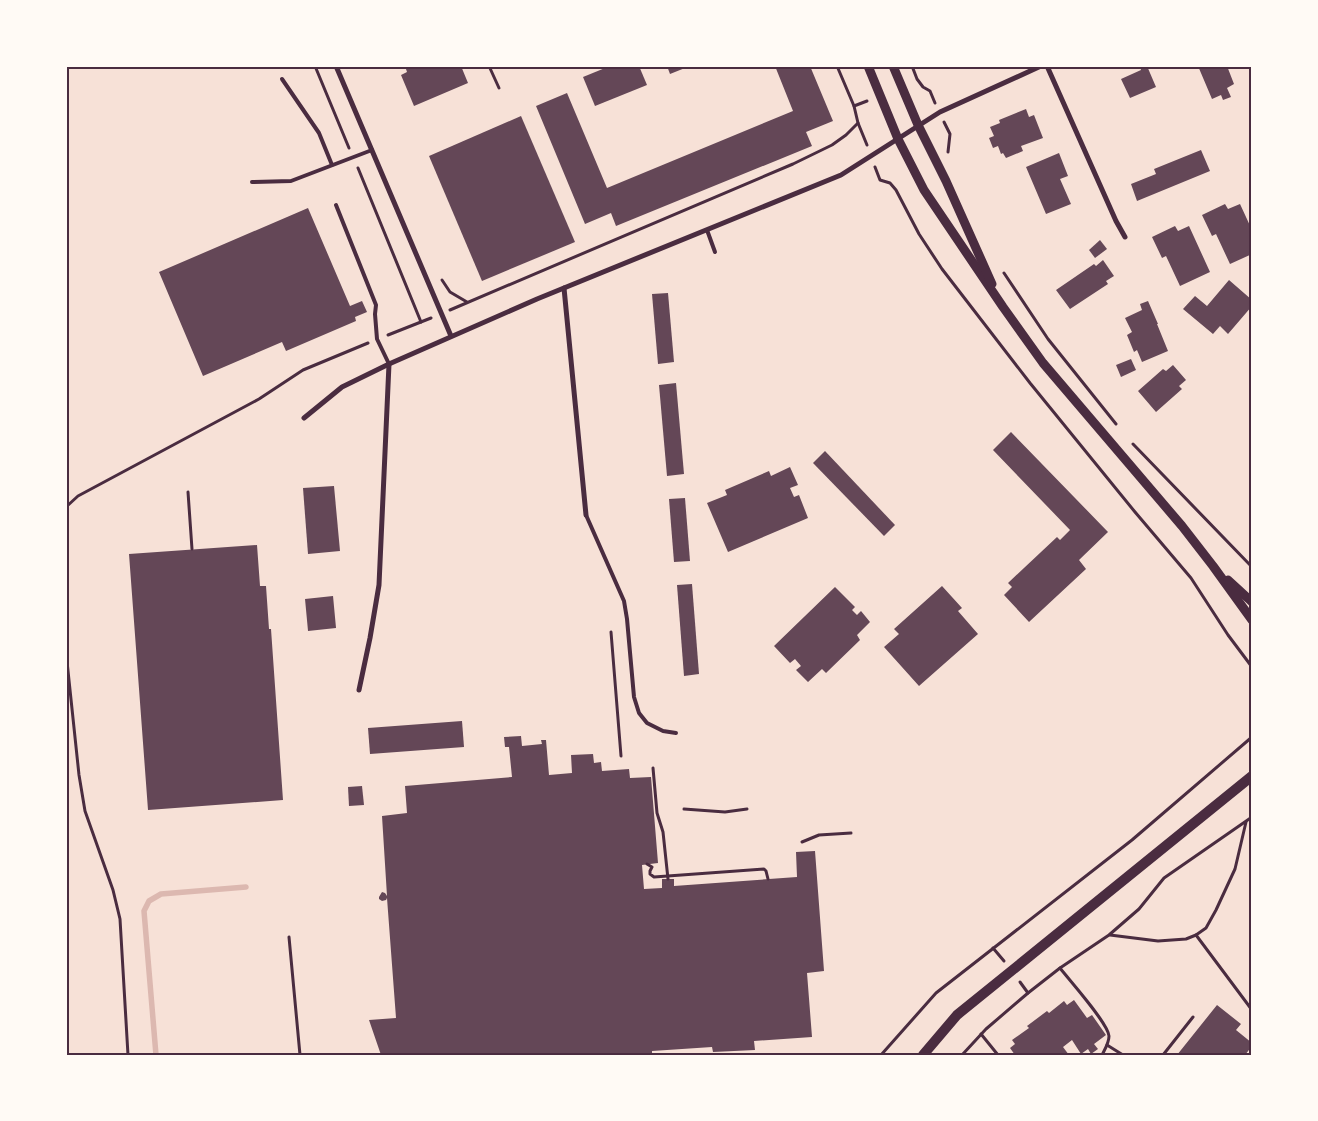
<svg xmlns="http://www.w3.org/2000/svg" width="1318" height="1121" font-family="Overpass,sans-serif">
	<style>
		.lines { fill: none; stroke-linecap: round; stroke-linejoin: round }
		.stream { stroke: #dcb8b0; stroke-width: 5.5 }
		.building { fill: #644757 }
		.path { stroke: #4a2c40; stroke-width: 3 }
		.service { stroke: #4a2c40; stroke-width: 4 }
		.minor { stroke: #4a2c40; stroke-width: 5 }
		.tertiary { stroke: #4a2c40; stroke-width: 9 }
		.secondary { stroke: #4a2c40; stroke-width: 10 }
		.neatline { fill: none; stroke: #4a2c40; stroke-width: 2 }
	</style>
	<rect width="100%" height="100%" fill="#f7e1d7"/>
	<g class="lines">
		<polyline class="stream" points="156,1055 144,911 149,901 161,894 246,887"/>
	</g>
	<g class="building">
		<polygon points="405,66 461,66 468,83 414,106 401,75 407,72"/>
		<polygon points="610,66 639,66 647,85 595,106 583,77"/>
		<polygon points="667,66 690,66 670,74"/>
		<polygon points="775,66 810,66 833,121 806,132 812,146 616,226 611,213 585,224 536,106 567,93 607,188 793,111"/>
		<polygon points="1140,66 1147,66 1156,87 1130,98 1121,79 1141,70"/>
		<polygon points="1198,66 1227,66 1234,84 1227,88 1231,97 1223,100 1221,95 1212,99"/>
		<polygon points="1026,109 1029,117 1034,115 1043,138 1021,146 1023,151 1006,158 1003,153 1001,154 998,146 993,148 989,138 994,136 990,127 1000,123 999,120"/>
		<polygon points="521,116 575,242 482,281 429,156"/>
		<polygon points="1201,150 1210,171 1137,201 1131,184 1156,174 1154,169"/>
		<polygon points="1059,153 1068,176 1060,179 1071,204 1046,214 1026,167"/>
		<polygon points="1225,204 1228,209 1240,204 1252,230 1252,254 1230,264 1216,234 1212,236 1202,215"/>
		<polygon points="308,208 350,306 362,301 367,312 355,317 356,321 286,351 282,342 203,376 159,272"/>
		<polygon points="1175,226 1178,231 1189,226 1210,272 1180,286 1166,256 1162,258 1152,237"/>
		<polygon points="1100,240 1107,249 1095,258 1089,250"/>
		<polygon points="1103,260 1114,276 1106,281 1108,284 1070,309 1056,290 1094,264 1096,266"/>
		<polygon points="1229,280 1252,300 1252,306 1228,334 1220,326 1213,334 1183,309 1195,296 1207,306"/>
		<polygon points="668,293 674,362 658,364 652,294"/>
		<polygon points="1148,301 1158,324 1157,324 1168,351 1142,362 1137,350 1134,352 1127,335 1132,332 1125,318 1142,310 1140,304"/>
		<polygon points="1131,359 1136,370 1121,377 1116,365"/>
		<polygon points="1173,365 1186,380 1179,386 1182,389 1156,412 1138,391 1163,369 1166,371"/>
		<polygon points="676,383 684,474 667,476 659,385"/>
		<polygon points="1011,432 1108,532 1079,560 1086,569 1029,622 1004,595 1012,587 1008,583 1057,537 1060,540 1070,530 993,450"/>
		<polygon points="825,451 895,525 884,536 813,463"/>
		<polygon points="790,467 798,485 790,488 794,497 799,495 808,518 728,552 707,503 727,495 725,490 769,471 771,476"/>
		<polygon points="334,486 340,551 308,554 303,488"/>
		<polygon points="685,498 690,561 674,562 669,499"/>
		<polygon points="257,545 260,586 266,586 269,629 271,629 283,800 148,810 129,554"/>
		<polygon points="692,584 699,674 684,676 677,585"/>
		<polygon points="942,586 962,608 958,611 978,634 919,686 884,647 899,634 894,629"/>
		<polygon points="835,587 855,607 852,610 857,615 861,611 870,622 857,635 860,640 826,673 822,669 808,682 796,670 801,666 795,659 790,663 774,646"/>
		<polygon points="333,596 336,628 308,631 305,599"/>
		<polygon points="462,721 464,747 370,754 368,728"/>
		<polygon points="521,736 522,746 542,744 541,740 546,740 549,775 572,773 571,755 593,754 594,763 601,762 602,771 629,769 630,778 651,777 658,863 642,865 644,889 662,888 662,879 674,879 674,886 797,877 796,852 815,851 824,971 807,973 812,1037 754,1041 755,1050 713,1052 712,1047 652,1051 652,1055 381,1055 369,1020 396,1018 387,898 386,900 382,901 379,899 379,897 382,892 385,893 387,896 382,816 407,813 405,786 512,777 509,747 505,747 504,737"/>
		<polygon points="362,786 364,805 349,806 348,787"/>
		<polygon points="1074,1000 1087,1018 1092,1015 1106,1035 1094,1044 1098,1049 1091,1054 1088,1049 1081,1054 1072,1040 1063,1047 1069,1055 1015,1055 1010,1048 1015,1044 1012,1040 1029,1028 1027,1026 1047,1011 1049,1013 1064,1001 1067,1005"/>
		<polygon points="1217,1005 1241,1024 1236,1030 1252,1043 1252,1046 1245,1055 1177,1055"/>
	</g>
	<g class="lines">
		<g class="path">
			<polyline points="315,66 349,148"/>
			<polyline points="489,66 499,88"/>
			<polyline points="837,66 854,106 858,123 867,145"/>
			<polyline points="912,66 917,79 923,87 930,91 935,103"/>
			<polyline points="854,106 867,101"/>
			<polyline points="944,122 950,134 948,152"/>
			<polyline points="875,167 880,180 890,183 896,190 919,234 942,269 1030,383 1135,512 1191,578 1228,635 1252,667"/>
			<polyline points="358,168 421,322"/>
			<polyline points="1004,273 1048,339 1116,424"/>
			<polyline points="442,280 450,292 467,302"/>
			<polyline points="450,310 793,164 832,145 846,135 858,123"/>
			<polyline points="388,335 431,318"/>
			<polyline points="1133,444 1252,567"/>
			<polyline points="188,492 192,549"/>
			<polyline points="66,507 78,496 259,399 303,370 368,343"/>
			<polyline points="611,632 621,756"/>
			<polyline points="66,652 79,775 85,811 113,890 120,919 128,1055"/>
			<polyline points="653,768 657,813 663,832 668,879"/>
			<polyline points="684,809 725,812 747,809"/>
			<polyline points="802,842 819,835 851,833"/>
			<polyline points="647,864 652,867 650,871 650,874 654,877 764,869 766,871 768,879"/>
			<polyline points="1110,935 1158,941 1186,939 1196,935 1206,928 1216,910 1235,869 1246,822"/>
			<polyline points="1196,935 1252,1010"/>
			<polyline points="289,937 300,1055"/>
			<polyline points="993,948 1004,961"/>
			<path d="M 1060,968 C 1070,981 1108,1023 1109,1036 C 1109,1043 1105,1049 1102,1055"/>
			<polyline points="1020,982 1028,993"/>
			<polyline points="981,1034 998,1055"/>
			<polyline points="1107,1045 1123,1055"/>
			<polyline points="881,1055 936,993 1132,840 1252,737"/>
			<polyline points="962,1055 986,1029 1028,993 1060,968 1109,935 1139,909 1164,878 1252,817"/>
			<polyline points="1163,1055 1193,1017"/>
		</g>
		<g class="service">
			<polyline points="282,79 319,133 332,165"/>
			<polyline points="252,182 291,181 372,150"/>
			<polyline points="336,205 376,305 375,314 377,339 389,364"/>
			<polyline points="707,230 715,252"/>
			<polyline points="586,515 624,601 627,619 634,697 639,713 647,723 663,731 676,733"/>
		</g>
		<g class="minor">
			<polyline points="336,66 451,336"/>
			<polyline points="1047,66 1116,221 1125,237"/>
			<polyline points="564,288 586,515"/>
			<polyline points="304,418 342,387 389,364 537,299 841,175 940,112 1041,66"/>
			<polyline points="359,690 370,638 379,585 389,364"/>
		</g>
		<g class="tertiary">
			<polyline points="868,66 898,139 924,190 1003,307 1043,363 1182,526 1213,566 1252,620"/>
			<polyline points="893,66 918,125 946,181 992,284"/>
			<polyline points="1228,580 1252,602"/>
		</g>
		<polyline class="secondary" points="923,1055 957,1015 1252,776"/>
	</g>
	<rect width="1318" height="1121" fill="none" stroke="#fffaf5" stroke-width="135"/>
	<rect x="68" y="68" width="1182" height="986" class="neatline"/>
</svg>
